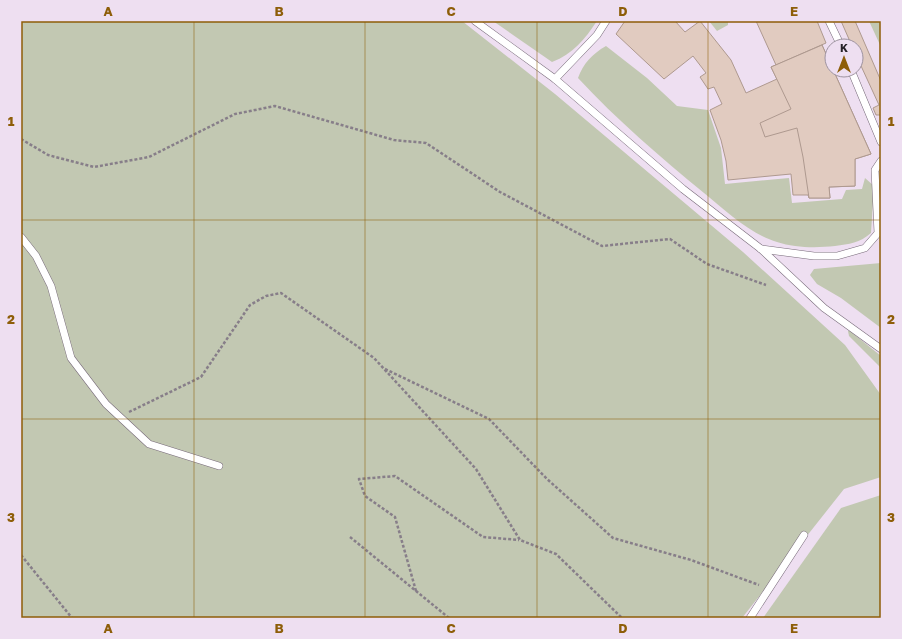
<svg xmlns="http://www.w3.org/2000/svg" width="902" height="639" font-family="'Golos Text',sans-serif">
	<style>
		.green { fill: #c2c8b2 }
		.building { fill: #e1cbc0; stroke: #ae998f }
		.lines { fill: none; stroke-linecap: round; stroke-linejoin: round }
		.lane-casing { stroke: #776a79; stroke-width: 8 }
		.path { stroke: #877e89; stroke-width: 2.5; stroke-dasharray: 3 2; stroke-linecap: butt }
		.lane { stroke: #fff; stroke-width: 7 }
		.grid { fill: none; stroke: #8e5e09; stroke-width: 1; stroke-opacity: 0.55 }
		.neatline { fill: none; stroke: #8e5e09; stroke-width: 1.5 }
		.grid-label { font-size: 13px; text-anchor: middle; font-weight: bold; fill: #8e5e09 }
	</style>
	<rect width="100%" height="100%" fill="#eedff1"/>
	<g class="green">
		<polygon points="21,21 462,21 555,94 743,252 845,345 881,395 881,477 844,489 742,618 21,618"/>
		<path d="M 493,21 L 597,21 C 585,39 573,54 552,62 Z"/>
		<polygon points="709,21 728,21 728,25 717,31"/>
		<polygon points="869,21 881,21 881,47"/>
		<path d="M 606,46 L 647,78 L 677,106 L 708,110 L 721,148 L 725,184 L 789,178 L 792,203 L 842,199 L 846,190 L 862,189 L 865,178 L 874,186 L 871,233 C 860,243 849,244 835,246 C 817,248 795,248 777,242 C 750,234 726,211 704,193 C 660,157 617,120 578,78 C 583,64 592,54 606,46 Z"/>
		<polygon points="881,263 881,328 841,298 817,284 810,275 814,269"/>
		<polygon points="848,331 850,331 881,356 881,368 849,336"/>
		<polygon points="881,495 881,618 763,618 841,508"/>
	</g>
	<g class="building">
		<polygon points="625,21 675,21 685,32 700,21 731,60 746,93 777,79 771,67 822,45 871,154 855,159 855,186 829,187 830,198 809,198 808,195 793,195 791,174 728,180 726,161 721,140 710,110 722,104 714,87 708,89 700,77 706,73 693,56 664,79 616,34"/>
		<polygon points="756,21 817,21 826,43 776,65"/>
		<polygon points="841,21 855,21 881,81 881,115 876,115 873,108 879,105 856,55 856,46 852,46"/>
		<polygon points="822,45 871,154 855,159 855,186 829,187 830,198 809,198 803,157 797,128 765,137 760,123 791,109 771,67"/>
	</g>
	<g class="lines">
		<g class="lane-casing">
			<g id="lane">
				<polyline points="475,21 555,79 683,189 761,249 824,308 881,349"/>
				<polyline points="829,21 841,46"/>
				<polyline points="851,70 881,142"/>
				<polyline points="555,79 597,35 606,21"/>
				<polyline points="21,237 36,256 51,286 71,358 106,404 149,444 219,466"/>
				<polyline points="761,249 814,256 837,256 865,248 878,233 875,170 881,161"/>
				<polyline points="750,618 804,535"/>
			</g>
		</g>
		<g class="path">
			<polyline points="21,139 48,155 94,167 149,157 235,114 275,106 394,140 426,143 500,192 602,246 670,239 707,264 766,285"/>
			<polyline points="385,369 489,419 547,479 613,538 691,560 759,585"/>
			<polyline points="129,412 201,377 250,305 266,296 281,293 374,358 476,469 520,540 556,554 622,618"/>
			<polyline points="350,537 449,618"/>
			<polyline points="21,555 72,618"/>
			<polyline points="416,591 395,517 365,496 359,479 395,476 483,537 519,540"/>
		</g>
		<use href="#lane" class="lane"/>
	</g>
	<path class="grid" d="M 194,21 L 194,618M 365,21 L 365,618M 537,21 L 537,618M 708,21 L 708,618M 21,220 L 881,220M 21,419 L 881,419"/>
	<rect width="902" height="639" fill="none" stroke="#eedff1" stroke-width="44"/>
	<g transform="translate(844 58)"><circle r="19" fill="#eedff1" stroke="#9e93a0"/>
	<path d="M0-3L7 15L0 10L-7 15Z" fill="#8e5e09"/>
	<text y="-6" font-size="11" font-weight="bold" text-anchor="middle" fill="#262127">K</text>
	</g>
	<rect x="22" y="22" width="858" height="595" class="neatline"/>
	<g class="grid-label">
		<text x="108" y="16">A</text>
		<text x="279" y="16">B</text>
		<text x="451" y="16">C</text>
		<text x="623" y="16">D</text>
		<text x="794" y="16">E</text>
		<text x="11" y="126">1</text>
		<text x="891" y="126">1</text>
		<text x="11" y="324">2</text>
		<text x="891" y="324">2</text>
		<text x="11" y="522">3</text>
		<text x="891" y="522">3</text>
		<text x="108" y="633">A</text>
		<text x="279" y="633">B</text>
		<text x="451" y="633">C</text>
		<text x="623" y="633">D</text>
		<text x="794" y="633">E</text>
	</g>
</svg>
